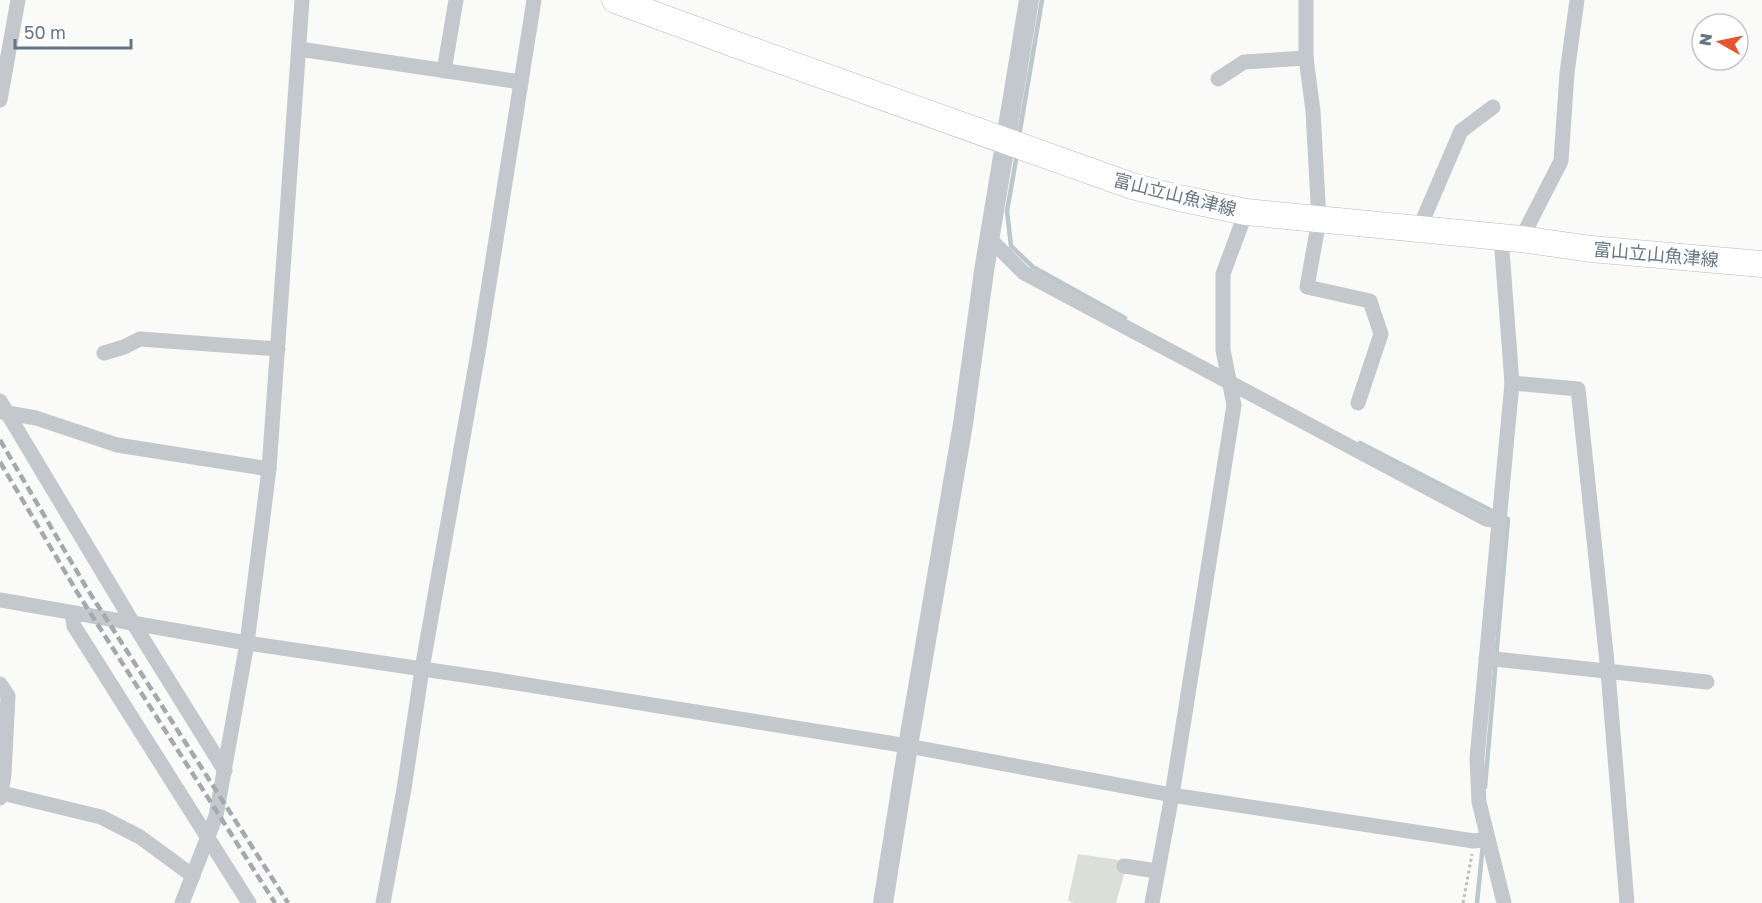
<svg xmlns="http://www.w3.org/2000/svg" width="1762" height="903" font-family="'Golos Text','Noto Sans JP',sans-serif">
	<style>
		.green { fill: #dadfd7 }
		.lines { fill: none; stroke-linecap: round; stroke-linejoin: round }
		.stream { stroke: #bbc7cb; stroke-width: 4.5 }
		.primary-casing { stroke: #b5babe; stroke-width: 27 }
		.path { stroke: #bbbfc2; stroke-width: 3; stroke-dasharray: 3 3; stroke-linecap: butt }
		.minor { stroke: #c3c8cc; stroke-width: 15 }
		.tertiary { stroke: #c3c8cc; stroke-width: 20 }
		.primary { stroke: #fff; stroke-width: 26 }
		.rail { stroke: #a2aab0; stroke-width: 4.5; stroke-dasharray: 9 4.5; stroke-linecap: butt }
		.labels { text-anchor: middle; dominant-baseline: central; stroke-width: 6; stroke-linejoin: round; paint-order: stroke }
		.street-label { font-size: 18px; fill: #657683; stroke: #fff }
	</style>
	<rect width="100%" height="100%" fill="#fafaf8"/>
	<polygon class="green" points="1078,854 1125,861 1124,874 1116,903 1073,903 1068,900"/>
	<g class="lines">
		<g class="stream">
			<polyline points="1019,136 1042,0"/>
			<polyline points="1017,154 1007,211 1011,246 1033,267 1125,318"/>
			<polyline points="1360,443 1496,513"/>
			<polyline points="1485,787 1508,519 1504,517"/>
			<polyline points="1477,903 1483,844"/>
		</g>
		<g class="primary-casing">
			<polyline id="primary" points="615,0 737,45 1132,186 1179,198 1246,212 1521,239 1591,249 1762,264"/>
		</g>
		<polyline class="path" points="1463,903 1472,854"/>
		<g class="minor">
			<polyline points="1306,0 1306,58 1313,111 1319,220 1307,287 1370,301 1381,334 1358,403"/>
			<polyline points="299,49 521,82"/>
			<polyline points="444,71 456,0"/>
			<polyline points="1218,79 1244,62 1306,58"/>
			<polyline points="0,100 18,0"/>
			<polyline points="1419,229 1461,131 1493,107"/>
			<polyline points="1501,237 1512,383 1477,758 1479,802 1504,903"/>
			<polyline points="989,238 1024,273 1486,519 1498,521"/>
			<polyline points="1521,239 1561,161 1567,73 1577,0"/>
			<polyline points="104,353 124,347 140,339 278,349"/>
			<polyline points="1512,383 1578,389 1608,672 1627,903"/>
			<polyline points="0,401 133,623 225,771"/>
			<polyline points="2,412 36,418 117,445 269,469"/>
			<polyline points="0,600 247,643 497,680 908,746 1172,795 1474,841 1487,839"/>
			<polyline points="72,613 74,626 249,903"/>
			<polyline points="1486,658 1707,682"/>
			<polyline points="0,684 8,696 4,775 0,798"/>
			<polyline points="2,793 101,817 140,837 193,876"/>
			<polyline points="1124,866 1157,871"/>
			<polyline points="182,903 216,816 247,643 269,469 302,0"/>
			<polyline points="383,903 404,789 422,669 479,347 534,0"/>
			<polyline points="1152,903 1172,795 1234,405 1223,350 1223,274 1246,212"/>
		</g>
		<polyline class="tertiary" points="883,903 908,746 963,424 984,271 1029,0"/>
		<use href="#primary" class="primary"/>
		<g class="rail">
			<polyline points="0,440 86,587 288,903"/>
			<polyline points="0,462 77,592 275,903"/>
		</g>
	</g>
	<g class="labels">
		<g class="street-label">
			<text transform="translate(1175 194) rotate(14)">富山立山魚津線</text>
			<text transform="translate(1656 254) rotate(5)">富山立山魚津線</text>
		</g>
	</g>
	<g transform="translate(1720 42) rotate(279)"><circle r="28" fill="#ffffff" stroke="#c1c8cd" stroke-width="1.5"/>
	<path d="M0-4.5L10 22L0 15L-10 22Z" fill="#e4572e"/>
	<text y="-9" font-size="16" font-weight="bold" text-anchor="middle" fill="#657683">N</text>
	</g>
	<path d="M15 39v9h116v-9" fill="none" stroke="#657683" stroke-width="3"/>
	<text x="24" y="39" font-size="18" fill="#657683" stroke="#ffffff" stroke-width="4.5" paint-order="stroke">50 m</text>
</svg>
